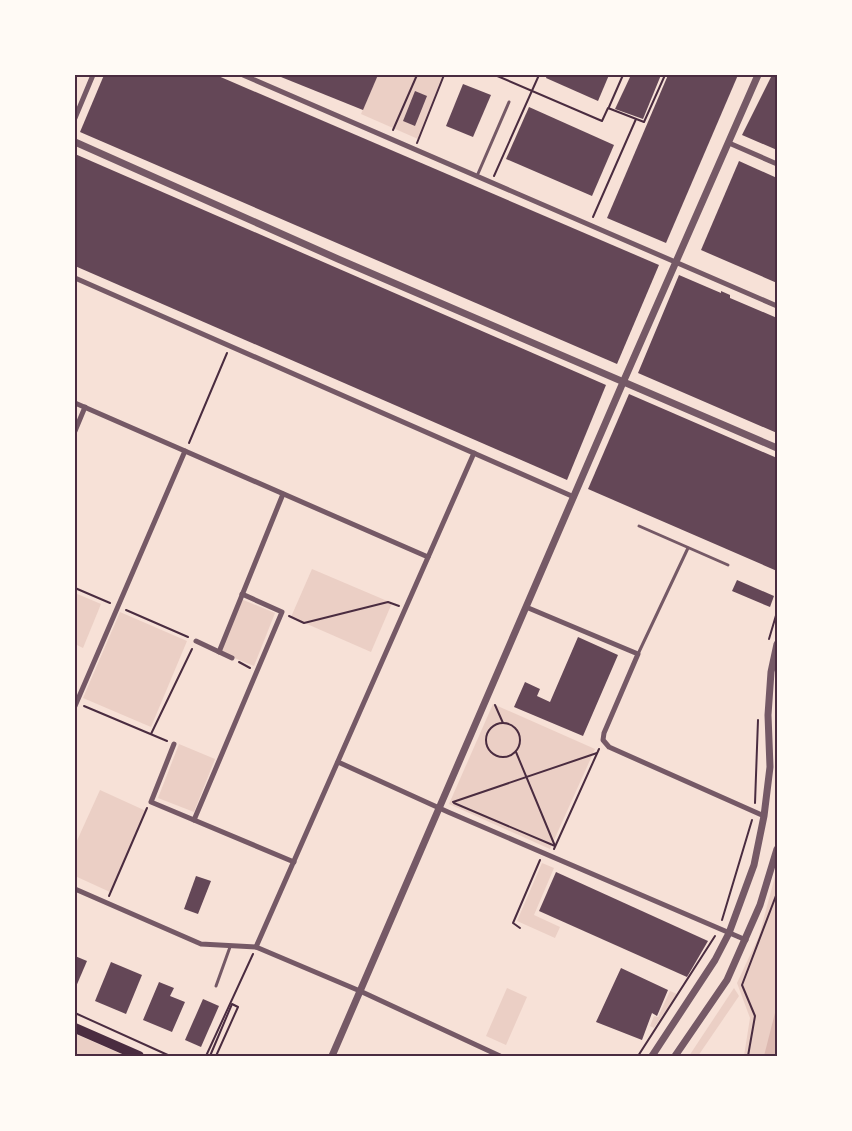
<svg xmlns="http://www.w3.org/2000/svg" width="852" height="1131" font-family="'Roboto Condensed',sans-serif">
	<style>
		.green { fill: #ebcfc5 }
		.water { fill: #dcb8b0 }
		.building { fill: #644757 }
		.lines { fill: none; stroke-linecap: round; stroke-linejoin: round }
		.path { stroke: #4a2c40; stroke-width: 2 }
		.service { stroke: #755966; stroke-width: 3 }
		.minor { stroke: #755966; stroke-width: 5 }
		.tertiary { stroke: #755966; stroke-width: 7 }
		.trunk { stroke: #4a2c40; stroke-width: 10 }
		.neatline { fill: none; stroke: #4a2c40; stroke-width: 2 }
	</style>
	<rect width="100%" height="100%" fill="#f7e1d7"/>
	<g class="green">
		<polygon points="378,75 444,75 418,139 361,114"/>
		<polygon points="312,569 392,603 371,652 291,617"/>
		<polygon points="75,593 101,604 83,648 75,644"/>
		<polygon points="241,599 275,613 254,666 220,652"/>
		<polygon points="120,612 187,641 151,727 83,698"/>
		<polygon points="493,704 595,749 550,849 449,804"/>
		<polygon points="179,744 215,759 194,812 158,798"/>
		<polygon points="100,790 146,811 110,892 75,876 75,845"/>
		<polygon points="542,863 554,868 534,915 560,927 555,938 517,921"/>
		<polygon points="777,869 777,1056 744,1056 750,1018 737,983 759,936"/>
		<polygon points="507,988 527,997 506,1045 486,1036"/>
		<polygon points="734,988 739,996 698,1056 689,1056"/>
		<polygon points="670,991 677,994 654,1028 650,1026 654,1016 658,1017"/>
		<polygon points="75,1034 80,1036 126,1056 75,1056"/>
	</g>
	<polygon class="water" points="777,1005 777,1056 764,1056"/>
	<g class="building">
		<polygon points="104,75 216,75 659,265 617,364 80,132"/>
		<polygon points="276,75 378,75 363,110"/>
		<polygon points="547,75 609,75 598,101 546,78"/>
		<polygon points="631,75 661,75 643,119 615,109"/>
		<polygon points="668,75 738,75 666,243 607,218"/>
		<polygon points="772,75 777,75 777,150 742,135"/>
		<polygon points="463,84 491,95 473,137 446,126"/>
		<polygon points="415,91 427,96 415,126 403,121"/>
		<polygon points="529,107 614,145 592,196 506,159"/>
		<polygon points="75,154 606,385 567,480 75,266"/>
		<polygon points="739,161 777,178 777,283 701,250"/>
		<polygon points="679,275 721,293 721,291 730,295 730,298 777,318 777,433 638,373"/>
		<polygon points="629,394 777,458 777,571 588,489"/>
		<polygon points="737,580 774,596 770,607 732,591"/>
		<polygon points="578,637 618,655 583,736 514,707 525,682 540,689 537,696 550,702"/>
		<polygon points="556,872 708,941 687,977 539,911"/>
		<polygon points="196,876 211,881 198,914 184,909"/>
		<polygon points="75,956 87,961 75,989"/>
		<polygon points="111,962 142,975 126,1014 95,1001"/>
		<polygon points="621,968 668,990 657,1016 652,1013 642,1040 596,1022"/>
		<polygon points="159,982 174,988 170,996 185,1002 172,1032 143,1020"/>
		<polygon points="203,999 219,1006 201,1047 185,1040"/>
	</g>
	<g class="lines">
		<g class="path">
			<polyline points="495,75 602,121 608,108 644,122 665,75"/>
			<polyline points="609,107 623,75"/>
			<polyline points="393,130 417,75"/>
			<polyline points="417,143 444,75"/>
			<polyline points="494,176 539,75"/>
			<polyline points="593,217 636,119"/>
			<polyline points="189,443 227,353"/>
			<polyline points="75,588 110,603"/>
			<polyline points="126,610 188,637"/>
			<polyline points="289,616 304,623 388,602 399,606"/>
			<polyline points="769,639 777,612"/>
			<polyline points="239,662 250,668"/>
			<polyline points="495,705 503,723"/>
			<polyline points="84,706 167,741"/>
			<circle cx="503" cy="740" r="17"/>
			<polyline points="151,734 192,649"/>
			<polyline points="516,752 555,846"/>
			<polyline points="453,802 597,753"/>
			<polyline points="454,803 555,846"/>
			<polyline points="755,803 758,720"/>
			<polyline points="554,849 599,749"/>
			<polyline points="109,896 147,808"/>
			<polyline points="722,920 752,820"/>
			<polyline points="520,928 513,923 540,860"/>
			<polyline points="75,1013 170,1056"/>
			<polyline points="206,1056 253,954"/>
			<polyline points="210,1056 232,1004 238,1007 216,1056"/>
			<polyline points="638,1056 715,936"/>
			<polyline points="748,1056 755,1016 742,985 777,893"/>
		</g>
		<g class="service">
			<polyline points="477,176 509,102"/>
			<polyline points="639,526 728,565"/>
			<polyline points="638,654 688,548"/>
			<polyline points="216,986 230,947"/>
		</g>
		<g class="minor">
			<polyline points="243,75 777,306"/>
			<polyline points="75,118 93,75"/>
			<polyline points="729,143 777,164"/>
			<polyline points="75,278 574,497"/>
			<polyline points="75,403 428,557"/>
			<polyline points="75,431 85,407"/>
			<polyline points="526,607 638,654 604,733 603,740 609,747 764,816"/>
			<polyline points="196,641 232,658"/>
			<polyline points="219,652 283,494"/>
			<polyline points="75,706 185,451"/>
			<polyline points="174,744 151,802 294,862"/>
			<polyline points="338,762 448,812 746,940"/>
			<polyline points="194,820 282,612 242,594"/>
			<polyline points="75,889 201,944 256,947 360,991 500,1056"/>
			<polyline points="256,947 474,453"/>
		</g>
		<g class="tertiary">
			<polyline points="75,142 338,259 777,448"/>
			<polyline points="332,1056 621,387 758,75"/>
			<polyline points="652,1056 715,960 729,933 754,865 764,816 770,767 768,715 771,672 777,644"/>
			<polyline points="675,1056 727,980 760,905 777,849"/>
		</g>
		<polyline class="trunk" points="75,1028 139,1056"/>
	</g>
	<rect width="852" height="1131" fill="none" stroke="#fffaf5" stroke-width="152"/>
	<rect x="76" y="76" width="700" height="979" class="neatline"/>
</svg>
